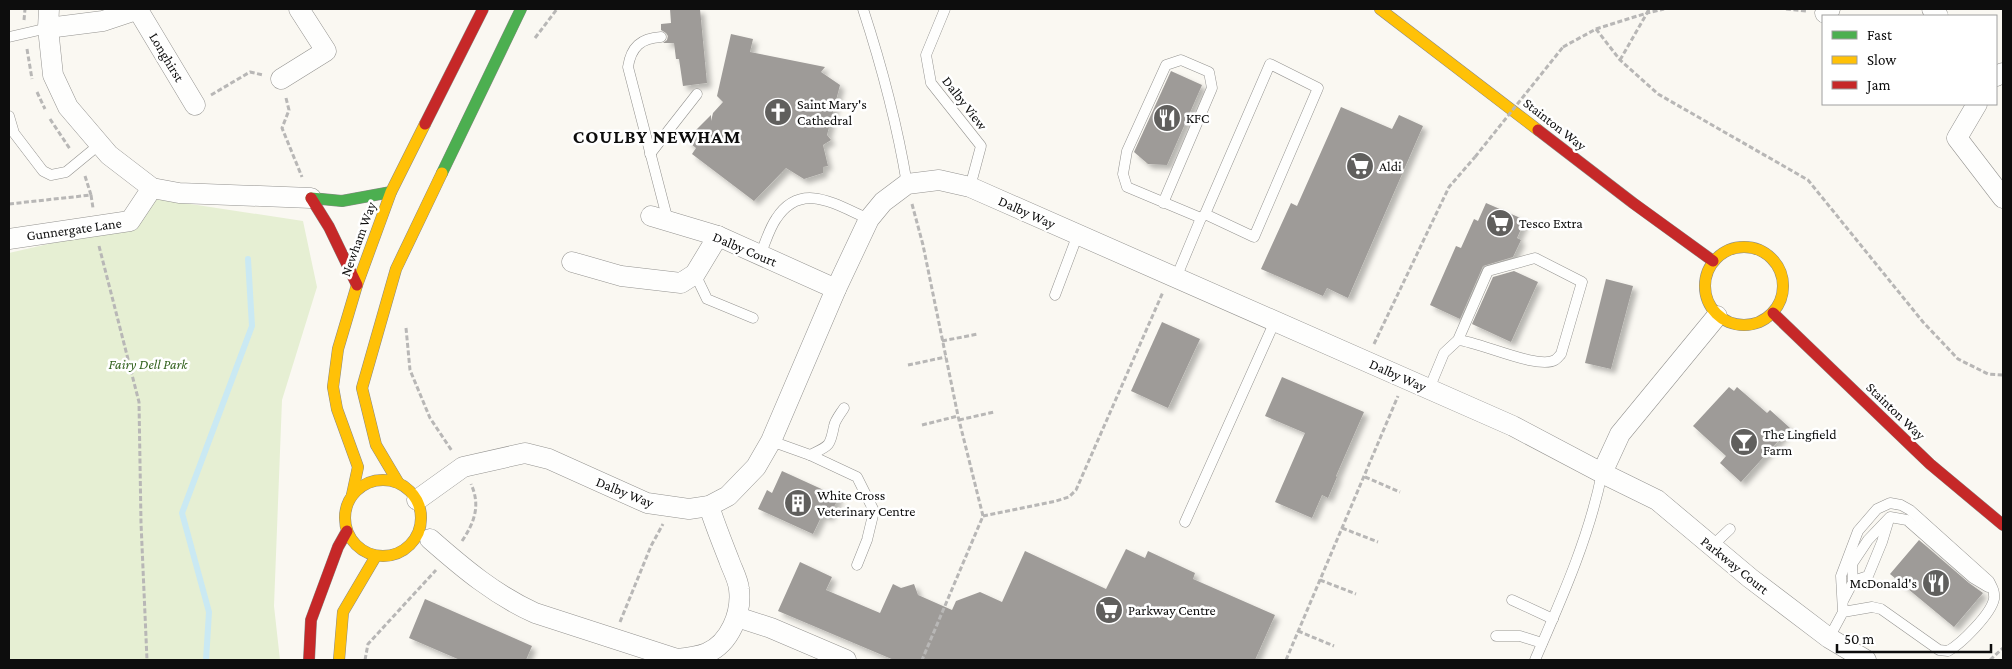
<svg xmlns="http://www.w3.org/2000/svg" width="2012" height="669" font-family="'Crimson Pro',serif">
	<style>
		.green { fill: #e6efd3 }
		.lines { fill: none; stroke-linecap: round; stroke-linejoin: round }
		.stream { stroke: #cae9f3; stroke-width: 6 }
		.building { fill: #9e9b98; filter: url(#shadow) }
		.lane-casing { stroke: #949390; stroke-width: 11 }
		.street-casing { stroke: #949390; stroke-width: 21 }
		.fast-casing { stroke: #8a8987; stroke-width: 12 }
		.slow-casing { stroke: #8a8987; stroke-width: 12 }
		.jam-casing { stroke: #8a8987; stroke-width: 12 }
		.path { stroke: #b8b7b6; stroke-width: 3; stroke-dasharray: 5 2.5; stroke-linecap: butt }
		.lane { stroke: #fefefd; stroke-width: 10 }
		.street { stroke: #fefefd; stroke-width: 20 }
		.fast { stroke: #4caf50; stroke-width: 11 }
		.slow { stroke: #ffc107; stroke-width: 11 }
		.jam { stroke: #c62828; stroke-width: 11 }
		.path-bridge { stroke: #b8b7b6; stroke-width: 3; stroke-dasharray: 5 2.5; stroke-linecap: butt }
		.labels { text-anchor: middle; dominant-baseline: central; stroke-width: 5; stroke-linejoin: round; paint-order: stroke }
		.street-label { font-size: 14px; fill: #0d0d0d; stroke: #fff }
		.poi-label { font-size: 14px; fill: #0d0d0d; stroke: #fff; text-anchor: start }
		.park-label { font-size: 14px; font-style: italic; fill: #346320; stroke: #fff }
		.district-label { font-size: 19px; font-weight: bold; letter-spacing: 1px; fill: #0d0d0d; stroke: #fff }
	</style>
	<defs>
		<filter id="shadow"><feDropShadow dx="4.5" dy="4.5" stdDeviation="2.5" flood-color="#0004"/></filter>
	</defs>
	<rect width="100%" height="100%" fill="#faf8f2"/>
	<polygon class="green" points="151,198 303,221 317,287 282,400 274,606 280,660 9,660 9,253 135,224"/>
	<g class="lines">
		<polyline class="stream" points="206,660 209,612 182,513 252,326 248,259"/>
	</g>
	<g class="building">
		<polygon points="670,9 700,9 707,83 683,86 679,59 676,59 674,43 663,43 667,40 668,36 666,33 661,30 661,24 671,23"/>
		<polygon points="731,34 753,39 750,52 825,67 821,72 840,85 827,135 831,140 823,145 828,166 823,167 823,173 804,179 786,168 754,201 692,154 696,148 686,140 711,115 711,121 713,113 723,102 717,96"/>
		<polygon points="1171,71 1202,85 1167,165 1148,164 1134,152"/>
		<polygon points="1341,107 1392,129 1399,115 1423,126 1348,298 1327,288 1323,296 1261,269 1291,203 1297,206"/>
		<polygon points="1486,203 1525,220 1517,238 1521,240 1513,257 1483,266 1460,319 1430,305 1456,246 1461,248 1474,219 1478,221"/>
		<polygon points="1514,271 1538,282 1511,342 1472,324 1493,277"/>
		<polygon points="1606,279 1633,286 1611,369 1585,363"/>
		<polygon points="1162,322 1200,339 1168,408 1131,391"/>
		<polygon points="1282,377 1364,412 1336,476 1337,477 1328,498 1322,495 1312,518 1275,502 1305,433 1265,416"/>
		<polygon points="1729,387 1734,391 1737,387 1767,413 1770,410 1790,428 1741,482 1720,463 1726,456 1693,426"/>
		<polygon points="782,471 839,497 829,517 822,515 813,534 758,509 767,490 772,493"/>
		<polygon points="1919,540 1969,583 1983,593 1954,627 1890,574"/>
		<polygon points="1126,549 1145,558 1148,551 1195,573 1193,579 1275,615 1255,660 894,660 778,611 800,562 832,577 826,590 880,613 893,584 901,588 914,584 918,595 952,610 956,601 980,592 1002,602 1025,551 1106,589"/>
		<polygon points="425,599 532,646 526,660 460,660 409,638"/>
	</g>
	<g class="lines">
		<g class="lane-casing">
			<g id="lane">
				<path d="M 863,9 C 882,67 897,124 907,184"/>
				<polyline points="945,9 926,55 931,83 981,146 970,187"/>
				<polyline points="9,37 48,28"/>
				<path d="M 661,37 C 641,38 631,47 628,67 L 668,221"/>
				<polyline points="9,116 14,133 43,171 51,175 66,172 100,144"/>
				<polyline points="650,154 697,94"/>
				<polyline points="1163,203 1212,88 1209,72 1181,60 1166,65 1127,151 1123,174 1127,187 1201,218"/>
				<path d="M 760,255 C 765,244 769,229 776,219 C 801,180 836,205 869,219"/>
				<polyline points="695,274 707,299 753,318"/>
				<polyline points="1176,278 1201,218 1205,214 1270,64 1318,88 1254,237 1205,214"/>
				<polyline points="1055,295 1078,234"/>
				<path d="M 1429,389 L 1444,353 L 1458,340 L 1488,271 L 1535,258 L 1582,282 L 1561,354 C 1559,356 1558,358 1555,360 C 1538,370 1480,342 1458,340"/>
				<path d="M 771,441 L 810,455 C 829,446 830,447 834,426 C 835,420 841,413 844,408"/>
				<polyline points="810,455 857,477 874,511 867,540 857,565"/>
				<polyline points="1185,522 1275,321"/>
				<polyline points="1712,546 1730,529"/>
				<polyline points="1853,581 1868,576 1882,542 1889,519"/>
				<polyline points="1512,600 1553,619"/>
				<polyline points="1843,601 1853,582 1852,564 1868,540 1890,517 1907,520 1973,578 1988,587"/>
				<polyline points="1496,636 1520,636 1542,643"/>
				<path d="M 1829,638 L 1843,612 L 1841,576 L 1858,531 L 1877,509 L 1890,503 L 1901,505 L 1910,510 L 1989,581 C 1992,587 1995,591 1994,599 C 1991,614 1961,644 1948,651 L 1939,650 L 1881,609 L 1872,607 L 1843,612"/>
				<path d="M 1535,660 C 1561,600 1589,538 1602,473"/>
			</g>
		</g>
		<g class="street-casing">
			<g id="street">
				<polyline points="49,9 48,28 53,75 68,107 109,155 152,188 179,193 311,198"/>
				<polyline points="1932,9 1938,16"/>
				<polyline points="138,10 195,105"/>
				<polyline points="1825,13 1830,9"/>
				<polyline points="48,28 103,21 139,9"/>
				<polyline points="1996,76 2003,73"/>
				<polyline points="281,79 326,51 299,9"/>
				<polyline points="1977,104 1957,138 2003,198"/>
				<polyline points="651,216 718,236 836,289"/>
				<polyline points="9,239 130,221 152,188"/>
				<polyline points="572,262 621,276 681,283 695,274 718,236"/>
				<polyline points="1602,473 1620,434 1717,316"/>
				<polyline points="417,500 463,467 525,453 549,459 647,503 689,509 709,506 728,496 756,467 771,441 836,289 869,219 883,202 907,184 939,180 970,187 1513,426 1602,473 1657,500 1750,578 1829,638 1866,660"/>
				<path d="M 430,539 C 463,568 495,595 535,613 L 677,659 C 687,658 697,657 707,653 C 730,643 742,613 739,589 C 738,579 732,569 729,560 C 722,542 715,525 709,506"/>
				<polyline points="737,617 771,628 846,660"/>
			</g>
		</g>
		<g class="fast-casing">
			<g id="fast">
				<polyline points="442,173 521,9"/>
				<polyline points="311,198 342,201 391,192"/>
			</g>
		</g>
		<g class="slow-casing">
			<g id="slow">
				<polyline points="1380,9 1538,130"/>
				<circle cx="1744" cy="286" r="39"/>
				<circle cx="383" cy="518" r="38"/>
				<polyline points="398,482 376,445 362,388 396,269 442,173"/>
				<polyline points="352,495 358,467 337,409 333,387 338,349 357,285 391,192 425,124"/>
				<polyline points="339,660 343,612 376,556"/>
			</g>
		</g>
		<g class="jam-casing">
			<g id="jam">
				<polyline points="425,124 483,9"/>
				<polyline points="1538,130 1633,203 1713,261"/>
				<polyline points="311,198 329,227 357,285"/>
				<polyline points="1773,313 1930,464 2003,525"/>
				<polyline points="309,660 311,620 338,547 347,531"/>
			</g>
		</g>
		<g class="path">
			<polyline points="1786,9 1807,11"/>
			<polyline points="24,20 25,9"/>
			<polyline points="1596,29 1620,60 1658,94 1808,180 1923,322 1958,359 1988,374 2003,375"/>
			<polyline points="535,38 557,9"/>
			<polyline points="1563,47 1596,29 1647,13 1649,9"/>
			<polyline points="27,49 32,79"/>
			<polyline points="1620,60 1647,13 1664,9"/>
			<polyline points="37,92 45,109"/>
			<polyline points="211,95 250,72 263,75"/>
			<polyline points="286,98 289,110 282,128 302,177"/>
			<polyline points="50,119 70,149"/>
			<polyline points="85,176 91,195"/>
			<polyline points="9,204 91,195 93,208"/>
			<polyline points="912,204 923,245 958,416 983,516 922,660"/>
			<polyline points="99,246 139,402 141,523 147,660"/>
			<polyline points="406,328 410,370 430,418 452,451"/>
			<polyline points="942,341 978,334"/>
			<polyline points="1374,344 1449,187 1475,157"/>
			<polyline points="908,365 946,357"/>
			<polyline points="959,420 994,412"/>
			<polyline points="922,425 958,416"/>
			<polyline points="1365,477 1400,492"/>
			<polyline points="983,516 1056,501 1069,497 1076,490 1163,292"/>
			<polyline points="1342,528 1378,542"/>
			<path d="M 462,541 C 474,523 481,506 471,484"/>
			<polyline points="1320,580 1356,594"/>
			<polyline points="620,622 651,546 663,524"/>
			<polyline points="1298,631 1334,646"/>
			<polyline points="365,660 368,644 436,570"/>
			<polyline points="1286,660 1398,396"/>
			<polyline points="1990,660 2003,648"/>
		</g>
		<use href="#lane" class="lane"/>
		<use href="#street" class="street"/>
		<use href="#fast" class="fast"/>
		<use href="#slow" class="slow"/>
		<use href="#jam" class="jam"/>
		<polyline class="path-bridge" points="1475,157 1563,47"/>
	</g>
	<defs>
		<g id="church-disc" transform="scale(1.4375)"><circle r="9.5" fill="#605f5d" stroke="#fff"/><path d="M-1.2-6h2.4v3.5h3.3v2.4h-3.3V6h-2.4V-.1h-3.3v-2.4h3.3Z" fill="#fff"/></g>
		<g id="restaurant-disc" transform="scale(1.4375)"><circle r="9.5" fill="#605f5d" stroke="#fff"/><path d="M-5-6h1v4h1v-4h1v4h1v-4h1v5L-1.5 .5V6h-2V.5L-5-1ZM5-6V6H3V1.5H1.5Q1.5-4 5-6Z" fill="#fff"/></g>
		<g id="supermarket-disc" transform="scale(1.4375)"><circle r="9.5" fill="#605f5d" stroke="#fff"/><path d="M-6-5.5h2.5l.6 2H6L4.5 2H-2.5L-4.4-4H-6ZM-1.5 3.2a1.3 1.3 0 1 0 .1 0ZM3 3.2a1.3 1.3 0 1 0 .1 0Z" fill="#fff"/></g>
		<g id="bar-disc" transform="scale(1.4375)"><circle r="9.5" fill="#605f5d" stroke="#fff"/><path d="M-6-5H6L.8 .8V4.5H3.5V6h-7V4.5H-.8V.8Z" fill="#fff"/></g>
		<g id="building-disc" transform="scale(1.4375)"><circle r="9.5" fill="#605f5d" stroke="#fff"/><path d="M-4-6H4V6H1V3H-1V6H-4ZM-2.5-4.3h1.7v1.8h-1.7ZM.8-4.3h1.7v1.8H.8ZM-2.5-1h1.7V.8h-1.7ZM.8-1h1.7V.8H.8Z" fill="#fff"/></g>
	</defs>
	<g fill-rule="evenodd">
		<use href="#church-disc" x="778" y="112"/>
		<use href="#restaurant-disc" x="1167" y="118"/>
		<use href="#supermarket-disc" x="1360" y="166"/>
		<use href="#supermarket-disc" x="1500" y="223"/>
		<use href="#bar-disc" x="1744" y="442"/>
		<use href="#building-disc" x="798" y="503"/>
		<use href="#restaurant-disc" x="1936" y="583"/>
		<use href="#supermarket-disc" x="1109" y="610"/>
	</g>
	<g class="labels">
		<g class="street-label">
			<text transform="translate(167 57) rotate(59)">Longhirst</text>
			<text transform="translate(965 103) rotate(52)">Dalby View</text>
			<text transform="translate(1555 124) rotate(38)">Stainton Way</text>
			<text transform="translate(1027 212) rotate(24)">Dalby Way</text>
			<text transform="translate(74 229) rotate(-8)">Gunnergate Lane</text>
			<text transform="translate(358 239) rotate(-70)">Newham Way</text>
			<text transform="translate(745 249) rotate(23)">Dalby Court</text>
			<text transform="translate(1398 375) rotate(24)">Dalby Way</text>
			<text transform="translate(1896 411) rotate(44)">Stainton Way</text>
			<text transform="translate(625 492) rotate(22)">Dalby Way</text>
			<text transform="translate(1735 565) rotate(39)">Parkway Court</text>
		</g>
		<g class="poi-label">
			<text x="797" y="104">Saint Mary's<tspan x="797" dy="16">Cathedral</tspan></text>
			<text x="1186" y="118">KFC</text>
			<text x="1379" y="166">Aldi</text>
			<text x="1519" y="223">Tesco Extra</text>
			<text x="1763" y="434">The Lingfield<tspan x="1763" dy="16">Farm</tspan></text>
			<text x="817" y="495">White Cross<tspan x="817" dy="16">Veterinary Centre</tspan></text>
			<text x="1917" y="583" text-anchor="end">McDonald's</text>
			<text x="1128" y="610">Parkway Centre</text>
		</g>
		<g class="park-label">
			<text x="148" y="364">Fairy Dell Park</text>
		</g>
		<g class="district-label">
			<text x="657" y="136">COULBY NEWHAM</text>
		</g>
	</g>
	<rect width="2012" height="669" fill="none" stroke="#0d0d0d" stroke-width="20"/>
	<rect x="1822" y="15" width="175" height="90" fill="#ffffff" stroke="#9e9e9e"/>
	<rect x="1832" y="31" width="25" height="8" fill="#4caf50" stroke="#9e9e9e"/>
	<text x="1867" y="40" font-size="15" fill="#0d0d0d">Fast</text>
	<rect x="1832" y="56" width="25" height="8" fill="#ffc107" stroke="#9e9e9e"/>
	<text x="1867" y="65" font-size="15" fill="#0d0d0d">Slow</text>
	<rect x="1832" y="81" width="25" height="8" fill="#c62828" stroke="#9e9e9e"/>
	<text x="1867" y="90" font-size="15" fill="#0d0d0d">Jam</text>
	<path d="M1837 644v8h154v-8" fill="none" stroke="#0d0d0d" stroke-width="2.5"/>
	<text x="1844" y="644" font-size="15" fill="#0d0d0d" stroke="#ffffff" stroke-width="4" paint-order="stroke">50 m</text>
</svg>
